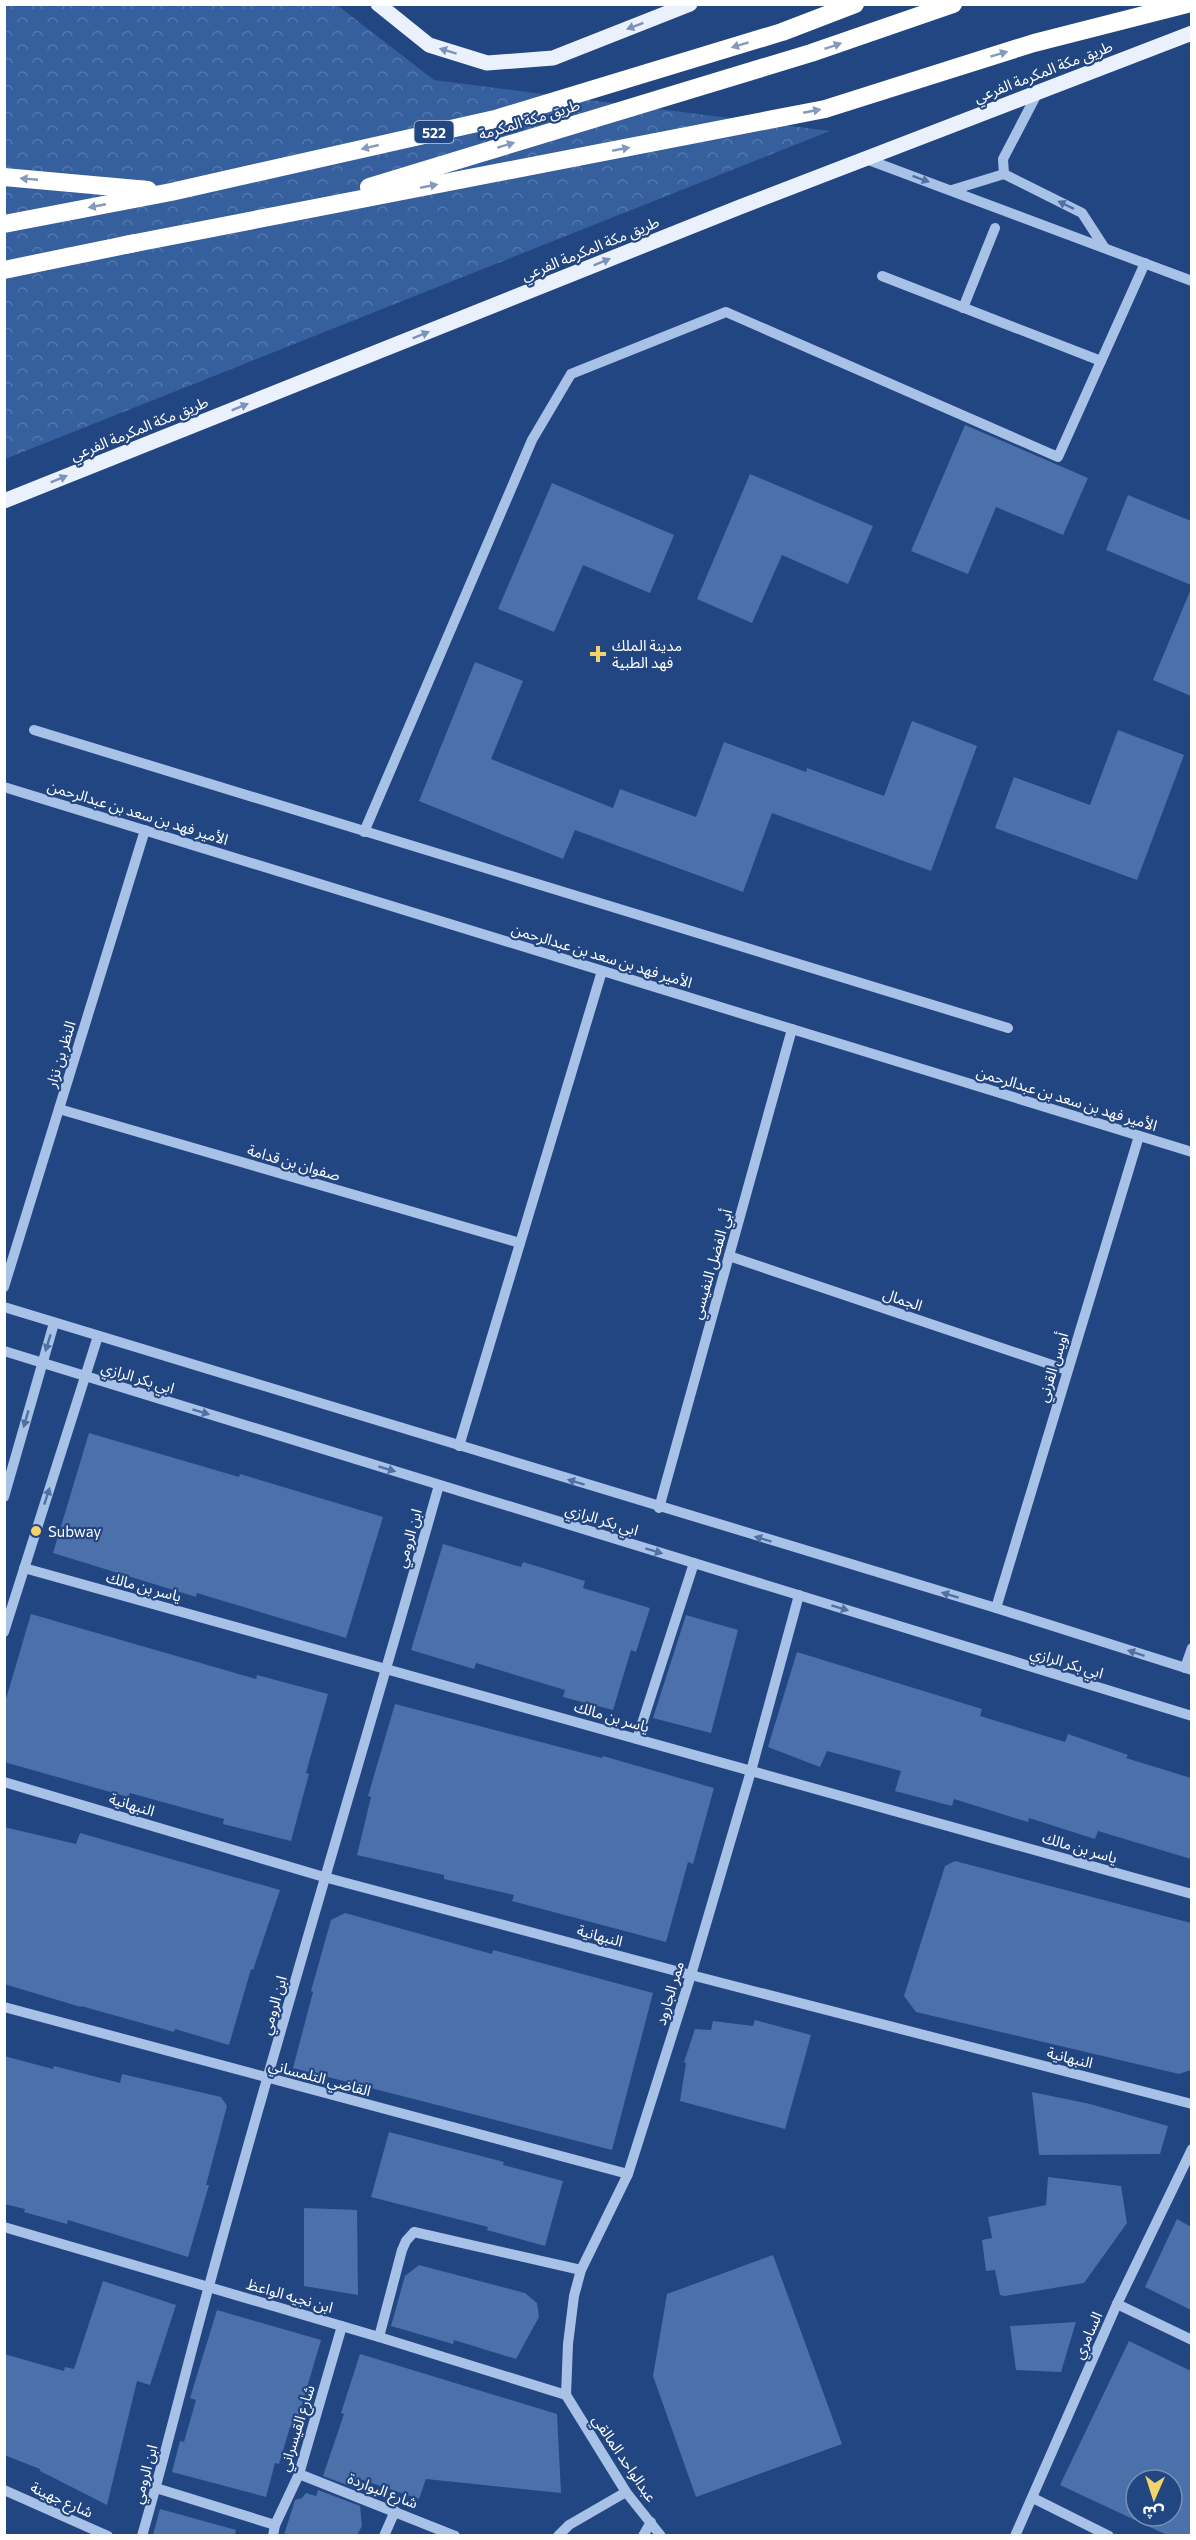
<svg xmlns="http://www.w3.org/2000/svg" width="1196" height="2540" font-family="Commissioner,'Noto Sans Arabic',sans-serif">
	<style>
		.forest { fill: url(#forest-crowns) }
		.building { fill: #4b70aa; fill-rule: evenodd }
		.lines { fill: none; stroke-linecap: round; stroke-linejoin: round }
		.minor { stroke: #a8c1e7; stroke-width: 10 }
		.major { stroke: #eaf1fd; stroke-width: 15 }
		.highway { stroke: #fff; stroke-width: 18 }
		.oneway { fill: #7c93b9 }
		.oneway2 { fill: #8599ba }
		.oneway3 { fill: #5171a5 }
		.poi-dot { fill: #f3d36b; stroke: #224681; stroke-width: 2 }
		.labels { text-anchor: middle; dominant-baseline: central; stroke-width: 4.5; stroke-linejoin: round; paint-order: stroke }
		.shield { fill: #224681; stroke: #bdc8d9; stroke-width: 1.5 }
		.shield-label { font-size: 14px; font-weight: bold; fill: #fff }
		.street-label { font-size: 15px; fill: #fff; stroke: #224681 }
		.poi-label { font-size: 15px; fill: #fff; stroke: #224681; text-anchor: start }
	</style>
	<defs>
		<pattern id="forest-crowns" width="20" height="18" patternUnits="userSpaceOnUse" patternTransform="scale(1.5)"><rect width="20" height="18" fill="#365f9e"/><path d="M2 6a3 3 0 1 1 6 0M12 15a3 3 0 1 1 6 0" fill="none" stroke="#5477ad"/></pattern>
	</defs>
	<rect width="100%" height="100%" fill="#224681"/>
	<polygon class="forest" points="5,5 337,5 434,80 830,131 5,459"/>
	<g class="building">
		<polygon points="965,425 1088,478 1063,535 996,507 968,574 911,551"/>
		<polygon points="750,474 873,526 848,584 782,555 752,623 697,599"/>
		<polygon points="552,483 674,535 650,593 583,565 554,632 498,609"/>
		<polygon points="1128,495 1191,521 1191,585 1106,550"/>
		<polygon points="1191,589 1191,696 1153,680"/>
		<polygon points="475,662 523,681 491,759 613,808 620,789 696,817 724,742 806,772 807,768 884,796 912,721 977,746 931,871 772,813 743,892 575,830 563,859 419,801"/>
		<polygon points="1118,730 1184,755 1137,880 995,828 1014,777 1090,805"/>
		<polygon points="89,1433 239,1477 240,1474 383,1517 346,1638 197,1593 196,1597 53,1553"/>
		<polygon points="443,1544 521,1567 523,1562 585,1581 583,1588 650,1608 636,1652 631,1650 613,1710 563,1697 565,1690 476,1663 474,1669 411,1650"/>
		<polygon points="31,1614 256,1679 257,1675 328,1694 306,1773 309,1774 291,1841 223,1824 224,1819 130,1793 128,1797 4,1762 6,1699"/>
		<polygon points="686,1615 738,1630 711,1733 653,1718"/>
		<polygon points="797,1652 982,1709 980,1716 1065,1742 1068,1734 1128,1755 1126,1758 1191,1778 1191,1859 1098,1831 1095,1839 1029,1818 1028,1822 954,1799 952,1806 895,1791 901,1771 827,1751 820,1767 768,1747"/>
		<polygon points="395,1704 602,1758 603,1756 714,1788 693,1864 688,1862 666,1942 512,1901 514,1895 444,1879 444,1875 357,1855 371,1797 368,1796"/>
		<polygon points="4,1827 76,1844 80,1833 280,1890 253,1970 251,1969 229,2045 175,2029 174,2032 81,2006 81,2007 4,1984"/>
		<polygon points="955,1861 1191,1923 1191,2070 1179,2074 916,2012 904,1996 945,1866"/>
		<polygon points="345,1913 492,1954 493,1950 653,1993 612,2150 293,2068 313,1992 311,1991 331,1920"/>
		<polygon points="755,2020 811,2035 785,2129 680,2101 686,2063 684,2062 695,2029 711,2030 713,2021 753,2026"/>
		<polygon points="4,2056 53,2069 54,2066 120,2083 122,2074 221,2097 227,2106 206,2185 209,2185 188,2257 68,2220 67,2224 24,2212 25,2209 4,2204"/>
		<polygon points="1032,2092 1090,2104 1168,2126 1160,2154 1039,2155"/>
		<polygon points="389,2132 504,2162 503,2165 563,2181 545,2246 487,2230 488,2227 371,2197"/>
		<polygon points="1048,2177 1121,2186 1127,2223 1084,2283 1005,2296 1000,2295 995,2270 986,2271 982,2240 992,2238 988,2217 1046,2205"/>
		<polygon points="304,2208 357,2210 358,2295 304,2286"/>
		<polygon points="1177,2219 1191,2227 1191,2310 1145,2287"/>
		<polygon points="773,2255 842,2444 696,2497 653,2376 667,2294"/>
		<polygon points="419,2265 525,2293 537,2303 539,2317 516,2359 454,2340 453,2344 391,2326 405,2276"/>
		<polygon points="103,2281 176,2305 150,2385 137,2381 107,2505 40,2471 40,2469 4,2455 4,2354 64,2371 65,2367 74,2369"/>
		<polygon points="217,2310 321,2340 295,2428 290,2427 279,2464 275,2463 266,2497 172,2472 180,2441 184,2442 196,2400 190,2398"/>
		<polygon points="1076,2322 1061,2372 1016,2370 1010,2326"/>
		<path d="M 1129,2341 L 1191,2371 L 1191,2535 L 1167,2535 L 1060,2485 ZM 1136,2480 L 1172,2480 L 1172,2516 L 1136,2516 Z"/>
		<polygon points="360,2354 557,2414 561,2493 426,2479 419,2499 357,2478 358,2489 323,2476 344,2414 341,2413"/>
		<polygon points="318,2490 360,2506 362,2526 357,2535 284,2535 295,2500 302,2498 306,2493 316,2496"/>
		<polygon points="160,2509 236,2530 235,2535 153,2535"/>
	</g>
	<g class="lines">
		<g class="minor">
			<polyline points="1038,92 1003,159 1004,174 1082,213 1104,247"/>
			<polyline points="866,159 1192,281"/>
			<polyline points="952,190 1004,174"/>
			<polyline points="882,276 1101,361"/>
			<polyline points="963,308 995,228"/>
			<polyline points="34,730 1008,1028"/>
			<polyline points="4,787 1192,1152"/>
			<polyline points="364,832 532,440 571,374 726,312 1058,457 1145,263"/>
			<polyline points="59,1109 520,1243"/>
			<polyline points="729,1256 1067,1370"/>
			<polyline points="4,1287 145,830"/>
			<polyline points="4,1307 996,1608 1192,1670"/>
			<polyline points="4,1351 1192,1716"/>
			<polyline points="459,1446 602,971"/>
			<polyline points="4,1497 54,1323"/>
			<polyline points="659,1508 792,1029"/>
			<polyline points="24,1568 1192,1894"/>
			<polyline points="996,1608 1139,1136"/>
			<polyline points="4,1632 98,1336"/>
			<polyline points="1185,1668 1192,1648"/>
			<polyline points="637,1739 694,1563"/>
			<polyline points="4,1782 324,1877 691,1975 1192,2104"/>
			<polyline points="4,2007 628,2174"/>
			<polyline points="4,2227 379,2337 566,2395"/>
			<polyline points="1117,2304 1192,2340"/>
			<polyline points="379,2337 402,2250 406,2241 414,2232 581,2270"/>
			<polyline points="566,2395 568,2344 574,2296 581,2270 628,2174 691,1975 751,1771 799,1595"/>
			<polyline points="566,2395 626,2492 661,2536"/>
			<polyline points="299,2474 455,2536"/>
			<polyline points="156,2488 275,2525"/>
			<polyline points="4,2490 108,2536"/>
			<polyline points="1033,2498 1109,2536"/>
			<path d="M 142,2536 C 166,2453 186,2369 209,2286 C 282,2018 363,1752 439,1485"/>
			<polyline points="273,2536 275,2525 299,2474 342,2326"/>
			<polyline points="384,2536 395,2511"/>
			<polyline points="558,2536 569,2525 626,2492"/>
			<polyline points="643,2536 651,2522"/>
			<polyline points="1015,2536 1117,2304 1192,2149"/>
		</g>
		<g class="major">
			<polyline points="378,4 429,45 487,63 553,58 690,4"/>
			<polyline points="4,501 740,207 1192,33"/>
		</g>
		<g class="highway">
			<polyline points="4,177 148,190"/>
			<polyline points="369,187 811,53 953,4"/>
			<polyline points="4,224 171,192 495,119 782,32 855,4"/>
			<polyline points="125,245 825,109 1034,43 1187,4"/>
			<polyline points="4,270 135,243"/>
		</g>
	</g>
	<defs><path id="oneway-solid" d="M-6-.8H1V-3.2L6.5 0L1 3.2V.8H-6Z" transform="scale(1.5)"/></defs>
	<g class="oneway">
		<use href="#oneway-solid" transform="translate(635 26) rotate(159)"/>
		<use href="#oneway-solid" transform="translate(448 51) rotate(-163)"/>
		<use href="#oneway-solid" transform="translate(602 262) rotate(-22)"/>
		<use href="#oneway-solid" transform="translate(421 335) rotate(-22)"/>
		<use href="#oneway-solid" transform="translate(240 407) rotate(-22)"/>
		<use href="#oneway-solid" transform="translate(59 479) rotate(-22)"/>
	</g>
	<g class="oneway2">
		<use href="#oneway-solid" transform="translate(740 45) rotate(163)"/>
		<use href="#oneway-solid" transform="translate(833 46) rotate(-19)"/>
		<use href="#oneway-solid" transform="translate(999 54) rotate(-17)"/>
		<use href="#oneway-solid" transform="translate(812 111) rotate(-11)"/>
		<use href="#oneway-solid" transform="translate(506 145) rotate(-17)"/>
		<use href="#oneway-solid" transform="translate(370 147) rotate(167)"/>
		<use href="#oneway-solid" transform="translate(621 149) rotate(-11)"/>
		<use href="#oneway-solid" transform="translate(29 179) rotate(-175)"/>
		<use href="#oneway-solid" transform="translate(429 186) rotate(-11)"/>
		<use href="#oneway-solid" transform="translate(97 206) rotate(169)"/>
	</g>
	<g class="oneway3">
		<use href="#oneway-solid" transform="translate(921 179) rotate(20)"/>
		<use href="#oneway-solid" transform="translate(1066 205) rotate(-154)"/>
		<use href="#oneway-solid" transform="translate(48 1343) rotate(107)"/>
		<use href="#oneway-solid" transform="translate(201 1412) rotate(17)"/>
		<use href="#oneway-solid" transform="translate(26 1419) rotate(106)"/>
		<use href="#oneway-solid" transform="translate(387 1469) rotate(17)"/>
		<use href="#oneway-solid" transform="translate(576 1482) rotate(-163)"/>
		<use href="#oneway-solid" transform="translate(47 1496) rotate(-72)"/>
		<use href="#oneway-solid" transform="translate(763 1539) rotate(-163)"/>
		<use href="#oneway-solid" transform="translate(654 1551) rotate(17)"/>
		<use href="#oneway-solid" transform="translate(950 1595) rotate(-163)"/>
		<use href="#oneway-solid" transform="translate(840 1608) rotate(17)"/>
		<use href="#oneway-solid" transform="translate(1136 1653) rotate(-162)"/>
	</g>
	<g class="poi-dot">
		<path d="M595 645h6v6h6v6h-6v6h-6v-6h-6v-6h6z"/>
		<circle cx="36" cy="1531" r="6"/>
	</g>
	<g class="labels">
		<rect class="shield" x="414.5" y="121" width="39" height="22" rx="4.5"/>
		<g class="shield-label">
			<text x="434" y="132">522</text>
		</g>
		<g class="street-label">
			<text transform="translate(1043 71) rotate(-21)">طريق مكة المكرمة الفرعي</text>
			<text transform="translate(529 119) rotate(-17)">طريق مكة المكرمة</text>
			<text transform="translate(590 248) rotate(-22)">طريق مكة المكرمة الفرعي</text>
			<text transform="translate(139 428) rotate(-22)">طريق مكة المكرمة الفرعي</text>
			<text transform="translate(138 812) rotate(17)">الأمير فهد بن سعد بن عبدالرحمن</text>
			<text transform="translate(602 955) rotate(17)">الأمير فهد بن سعد بن عبدالرحمن</text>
			<text transform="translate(60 1054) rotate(-73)">النظر بن نزار</text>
			<text transform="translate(1067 1098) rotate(17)">الأمير فهد بن سعد بن عبدالرحمن</text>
			<text transform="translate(294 1162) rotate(16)">صفوان بن قدامة</text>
			<text transform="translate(711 1264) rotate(-74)">أبي الفضل النفيسي</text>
			<text transform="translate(903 1299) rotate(19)">الجمال</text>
			<text transform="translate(1052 1367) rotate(-73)">أويس القرني</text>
			<text transform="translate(138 1377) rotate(17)">ابي بكر الرازي</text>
			<text transform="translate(602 1519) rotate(17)">ابي بكر الرازي</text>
			<text transform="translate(408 1538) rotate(-74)">ابن الرومي</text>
			<text transform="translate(144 1586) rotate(15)">ياسر بن مالك</text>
			<text transform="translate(1067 1662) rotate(17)">ابي بكر الرازي</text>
			<text transform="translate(612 1716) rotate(16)">ياسر بن مالك</text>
			<text transform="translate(132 1804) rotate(17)">النبهانية</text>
			<text transform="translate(1080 1847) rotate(16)">ياسر بن مالك</text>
			<text transform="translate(600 1935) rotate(15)">النبهانية</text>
			<text transform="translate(669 1993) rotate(-73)">ممر الجارود</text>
			<text transform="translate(273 2005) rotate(-74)">ابن الرومي</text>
			<text transform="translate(1070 2057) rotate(14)">النبهانية</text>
			<text transform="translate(320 2077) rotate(15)">القاضي التلمساني</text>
			<text transform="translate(290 2295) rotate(16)">ابن نجيه الواعظ</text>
			<text transform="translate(1087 2335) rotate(-66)">السامري</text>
			<text transform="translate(296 2428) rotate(-73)">شارع القيسراني</text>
			<text transform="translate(625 2458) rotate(56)">عبدالواحد المالقي</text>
			<text transform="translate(144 2474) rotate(-75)">ابن الرومي</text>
			<text transform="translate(383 2490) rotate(21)">شارع البواردة</text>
			<text transform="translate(62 2499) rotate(24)">شارع جهينة</text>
		</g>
		<g class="poi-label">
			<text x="612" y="645">مدينة الملك<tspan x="612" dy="17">فهد الطبية</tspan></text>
			<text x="48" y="1531">Subway</text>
		</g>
	</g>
	<rect width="1196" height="2540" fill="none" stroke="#ffffff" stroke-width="12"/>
	<g transform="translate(1154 2498) rotate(183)"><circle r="28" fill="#224681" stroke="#7a90b3" stroke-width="1.5"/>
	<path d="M0-4.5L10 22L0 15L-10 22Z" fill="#f3d36b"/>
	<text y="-9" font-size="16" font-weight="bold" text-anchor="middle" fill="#ffffff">ش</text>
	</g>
</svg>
